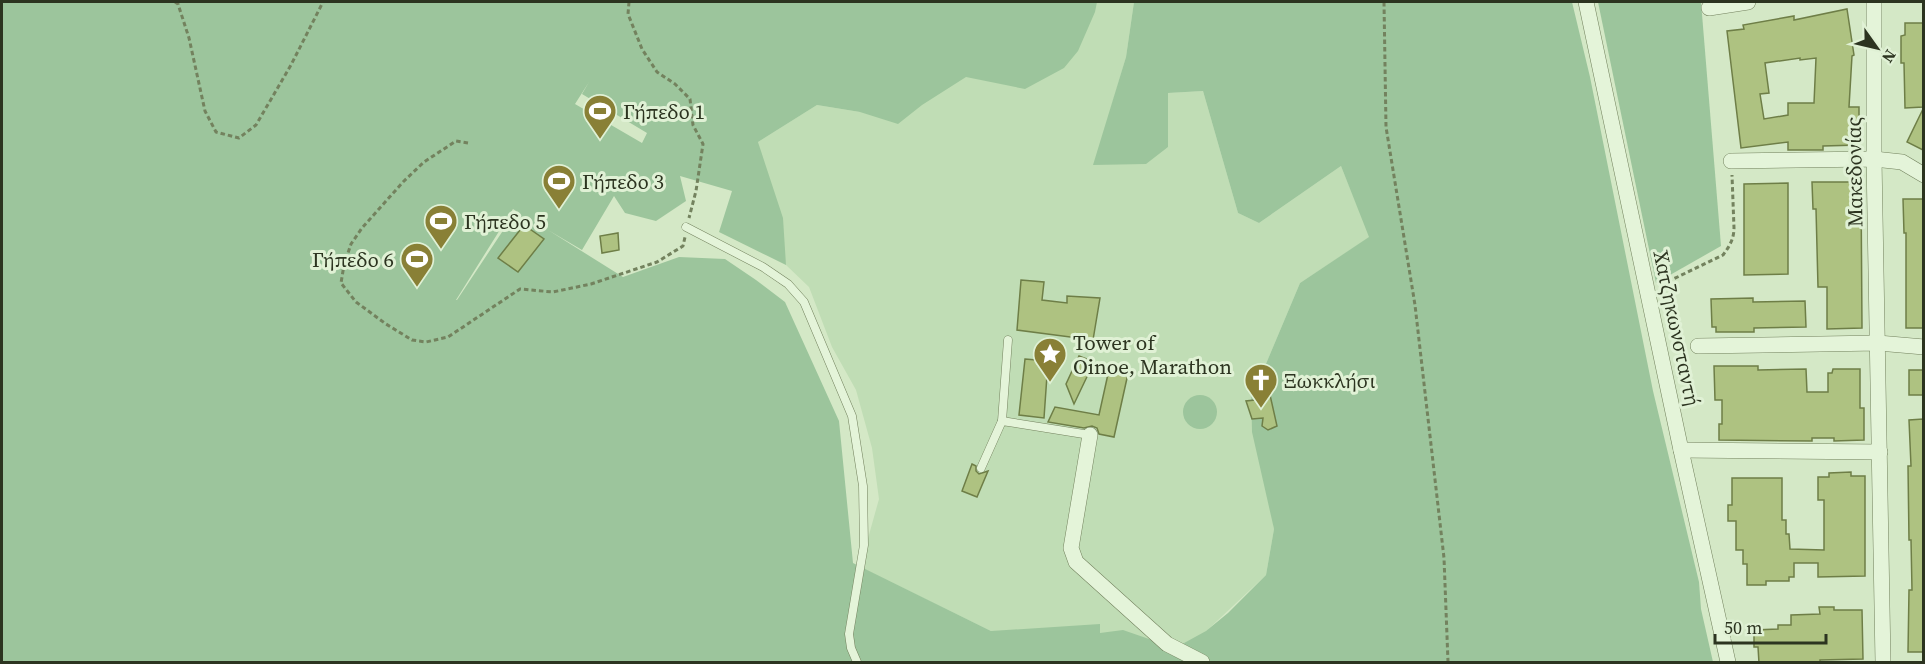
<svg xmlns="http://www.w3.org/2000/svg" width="1925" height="664" font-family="'Source Serif 4',serif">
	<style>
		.farmland { fill: #c0ddb5 }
		.green { fill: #9cc59c; fill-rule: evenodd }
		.building { fill: #aec281; stroke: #6e7e47; stroke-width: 1.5; fill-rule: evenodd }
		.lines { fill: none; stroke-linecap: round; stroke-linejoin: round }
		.lane-casing { stroke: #73825e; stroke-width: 9 }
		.street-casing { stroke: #73825e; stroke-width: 16 }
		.path { stroke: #73825e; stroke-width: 3; stroke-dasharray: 4.5 3; stroke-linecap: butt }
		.lane { stroke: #e4f4d9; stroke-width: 8 }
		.street { stroke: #e4f4d9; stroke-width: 15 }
		.labels { text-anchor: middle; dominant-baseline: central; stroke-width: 6; stroke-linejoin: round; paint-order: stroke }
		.poi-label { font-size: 21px; fill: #2c3420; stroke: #e0f1d5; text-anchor: start }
		.street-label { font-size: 21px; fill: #2c3420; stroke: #e0f1d5 }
	</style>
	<rect width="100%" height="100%" fill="#d4e8c6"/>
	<polygon class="farmland" points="1094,2 1134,2 1126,57 1094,165 1168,147 1168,93 1203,91 1238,213 1259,223 1341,166 1370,237 1300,283 1260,378 1274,529 1266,575 1184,652 991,631 860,567 879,499 872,448 856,390 832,347 809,287 786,265 758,142 817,105 860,112"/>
	<g class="green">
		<path d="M 2,2 L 1097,2 L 1095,12 L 1078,51 L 1064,68 L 1025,89 L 966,77 L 922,105 L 898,124 L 860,112 L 817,105 L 758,142 L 783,218 L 786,265 L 719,232 L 732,191 L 680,176 L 686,201 L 656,221 L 625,213 L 614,196 L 582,250 L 548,230 L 623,277 L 679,257 L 725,259 L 756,280 L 785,302 L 839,421 L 853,563 L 991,631 L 1100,624 L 1100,633 L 1123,630 L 1175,648 L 1206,631 L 1228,613 L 1266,575 L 1274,529 L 1252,432 L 1251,385 L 1260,378 L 1300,283 L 1369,237 L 1341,166 L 1259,223 L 1238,213 L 1203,91 L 1168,93 L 1168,147 L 1146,164 L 1093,165 L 1126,57 L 1134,2 L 1572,2 L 1590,77 L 1653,391 L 1699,582 L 1701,609 L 1713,662 L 2,662 ZM 589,82 L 582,94 L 647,133 L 642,143 L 575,104 ZM 513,209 L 516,211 L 457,300 L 456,300 Z"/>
		<polygon points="1598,2 1701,2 1721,246 1656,283"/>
		<circle cx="1200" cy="412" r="17"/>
	</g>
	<g class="building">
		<path d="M 1847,9 L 1854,55 L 1852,56 L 1849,107 L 1859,107 L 1859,145 L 1823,146 L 1823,150 L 1788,150 L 1788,142 L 1741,148 L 1727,31 L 1744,29 L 1743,25 L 1794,16 L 1794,20 ZM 1800,58 L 1800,60 L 1816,58 L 1814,103 L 1788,103 L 1788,115 L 1764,119 L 1760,94 L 1769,93 L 1765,63 Z"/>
		<polygon points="1905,23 1923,23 1923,107 1905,108 1904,63 1901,63 1901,36 1905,35"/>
		<polygon points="1923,109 1923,150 1907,142"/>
		<polygon points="1812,182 1861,182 1862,328 1827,329 1827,287 1818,287 1816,209 1813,209"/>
		<polygon points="1788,183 1788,274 1744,275 1744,184"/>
		<polygon points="1903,199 1923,199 1923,328 1906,328 1906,233 1904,233"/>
		<polygon points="524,225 544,239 518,272 498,258"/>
		<polygon points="618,233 619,250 602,253 600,236"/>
		<polygon points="1021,280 1044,282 1042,300 1067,303 1067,296 1100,298 1093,340 1017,330"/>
		<polygon points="1753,298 1753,302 1805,301 1806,327 1754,328 1754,332 1716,332 1716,327 1712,327 1711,299"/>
		<polygon points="1079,356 1094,362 1074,404 1066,384"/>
		<polygon points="1025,359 1048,361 1044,418 1019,415"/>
		<polygon points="1110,365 1129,369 1114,437 1099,434 1097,428 1092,426 1084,428 1048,422 1055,407 1099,415"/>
		<polygon points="1714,366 1758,366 1758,370 1806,369 1807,392 1828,392 1828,373 1832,373 1833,369 1860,369 1860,408 1864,408 1864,440 1834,441 1834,438 1812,438 1812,441 1719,440 1719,424 1722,424 1722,400 1715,400"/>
		<rect x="1909" y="370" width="14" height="25"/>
		<polygon points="1264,386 1268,386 1277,426 1268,430 1262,426 1263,418 1252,419 1246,401 1264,399"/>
		<polygon points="1923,419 1923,652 1908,652 1909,590 1912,590 1911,540 1909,540 1908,466 1911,466 1909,420"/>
		<polygon points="972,464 976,466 976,471 979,474 988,471 977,497 962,491"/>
		<polygon points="1851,472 1851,476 1865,476 1865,576 1818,577 1818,563 1794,563 1794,577 1789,577 1789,581 1766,581 1766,585 1747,585 1747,564 1743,564 1743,550 1736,550 1736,521 1728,521 1728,505 1732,505 1732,478 1782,478 1782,520 1786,520 1786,534 1789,534 1790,549 1824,550 1824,500 1818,500 1818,477 1829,477 1829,473"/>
		<polygon points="1819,607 1834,607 1834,610 1862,610 1863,659 1820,660 1820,663 1759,663 1758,647 1754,647 1754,630 1778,629 1778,625 1791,625 1791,615 1820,614"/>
	</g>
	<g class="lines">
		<g class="lane-casing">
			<g id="lane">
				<polyline points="686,227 763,267 788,284 804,302 852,416 863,486 864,545 849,634 851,648 857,662"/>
				<polyline points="1002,421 1008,340"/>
				<polyline points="981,468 1002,421 1090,435"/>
			</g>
		</g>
		<g class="street-casing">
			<g id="street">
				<polyline points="1586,2 1681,450 1728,662"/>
				<polyline points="1874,2 1874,159 1883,662"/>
				<polyline points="1709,8 1748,2"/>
				<polyline points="1731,161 1874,159 1902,162 1924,175"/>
				<polyline points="1698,346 1878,343 1924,347"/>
				<polyline points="1090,435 1071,548 1076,562 1167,644 1202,662"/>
				<polyline points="1681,450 1880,452"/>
			</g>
		</g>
		<g class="path">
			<polyline points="175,2 178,4 189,38 205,111 216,132 239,138 256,125 291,65 323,2"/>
			<polyline points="629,2 628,14 642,49 657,72 675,84 690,99 693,125 703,144 696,191 689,218"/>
			<polyline points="1384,2 1386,127 1415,305 1444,558 1448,662"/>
			<polyline points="468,143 456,141 424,162 403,182 362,228 351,244 344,265 341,283 356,302 386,324 412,340 426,342 448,337 520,289 553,292 591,284 657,262 683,246 685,237"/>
			<path d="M 1661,285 L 1723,255 C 1729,247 1734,239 1734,228 L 1732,175"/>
		</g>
		<use href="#lane" class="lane"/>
		<use href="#street" class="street"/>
	</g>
	<defs>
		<g id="stadium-pin" transform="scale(1.725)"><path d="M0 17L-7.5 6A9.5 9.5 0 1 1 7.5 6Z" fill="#898036" stroke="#e0f1d5"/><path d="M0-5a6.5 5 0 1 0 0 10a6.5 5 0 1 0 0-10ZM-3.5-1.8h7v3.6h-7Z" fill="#fff"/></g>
		<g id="sight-pin" transform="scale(1.725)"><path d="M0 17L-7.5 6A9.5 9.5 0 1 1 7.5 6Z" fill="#898036" stroke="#e0f1d5"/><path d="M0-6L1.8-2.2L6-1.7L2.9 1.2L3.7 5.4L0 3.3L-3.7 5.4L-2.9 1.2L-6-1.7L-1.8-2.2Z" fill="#fff"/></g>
		<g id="church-pin" transform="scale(1.725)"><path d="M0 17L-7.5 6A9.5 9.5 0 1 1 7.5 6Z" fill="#898036" stroke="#e0f1d5"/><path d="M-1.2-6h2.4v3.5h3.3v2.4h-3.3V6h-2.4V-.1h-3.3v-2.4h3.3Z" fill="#fff"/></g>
	</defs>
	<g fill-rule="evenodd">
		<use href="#stadium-pin" x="600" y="111"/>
		<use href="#stadium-pin" x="559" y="181"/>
		<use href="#stadium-pin" x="441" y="221"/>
		<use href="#stadium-pin" x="417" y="259"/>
		<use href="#sight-pin" x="1050" y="354"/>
		<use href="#church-pin" x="1261" y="380"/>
	</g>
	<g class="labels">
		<g class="poi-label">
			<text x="623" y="111">Γήπεδο 1</text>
			<text x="582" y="181">Γήπεδο 3</text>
			<text x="464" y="221">Γήπεδο 5</text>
			<text x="394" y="259" text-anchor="end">Γήπεδο 6</text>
			<text x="1073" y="342">Tower of<tspan x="1073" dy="24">Oinoe, Marathon</tspan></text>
			<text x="1284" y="380">Ξωκκλήσι</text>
		</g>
		<g class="street-label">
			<text transform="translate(1854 172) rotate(-91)">Μακεδονίας</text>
			<text transform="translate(1677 328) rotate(78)">Χατζηκωνσταντή</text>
		</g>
	</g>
	<rect width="1925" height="664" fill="none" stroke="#2c3420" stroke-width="6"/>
	<g transform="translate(1877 48) rotate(124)" stroke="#e0f1d5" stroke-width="4.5" paint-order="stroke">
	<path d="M0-4.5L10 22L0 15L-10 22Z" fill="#2c3420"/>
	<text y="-9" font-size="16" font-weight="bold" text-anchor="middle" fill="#2c3420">N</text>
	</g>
	<path d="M1715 634v9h111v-9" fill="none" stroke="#2c3420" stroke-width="3"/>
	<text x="1724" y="634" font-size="18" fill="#2c3420" stroke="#e0f1d5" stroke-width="4.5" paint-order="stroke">50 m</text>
</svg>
